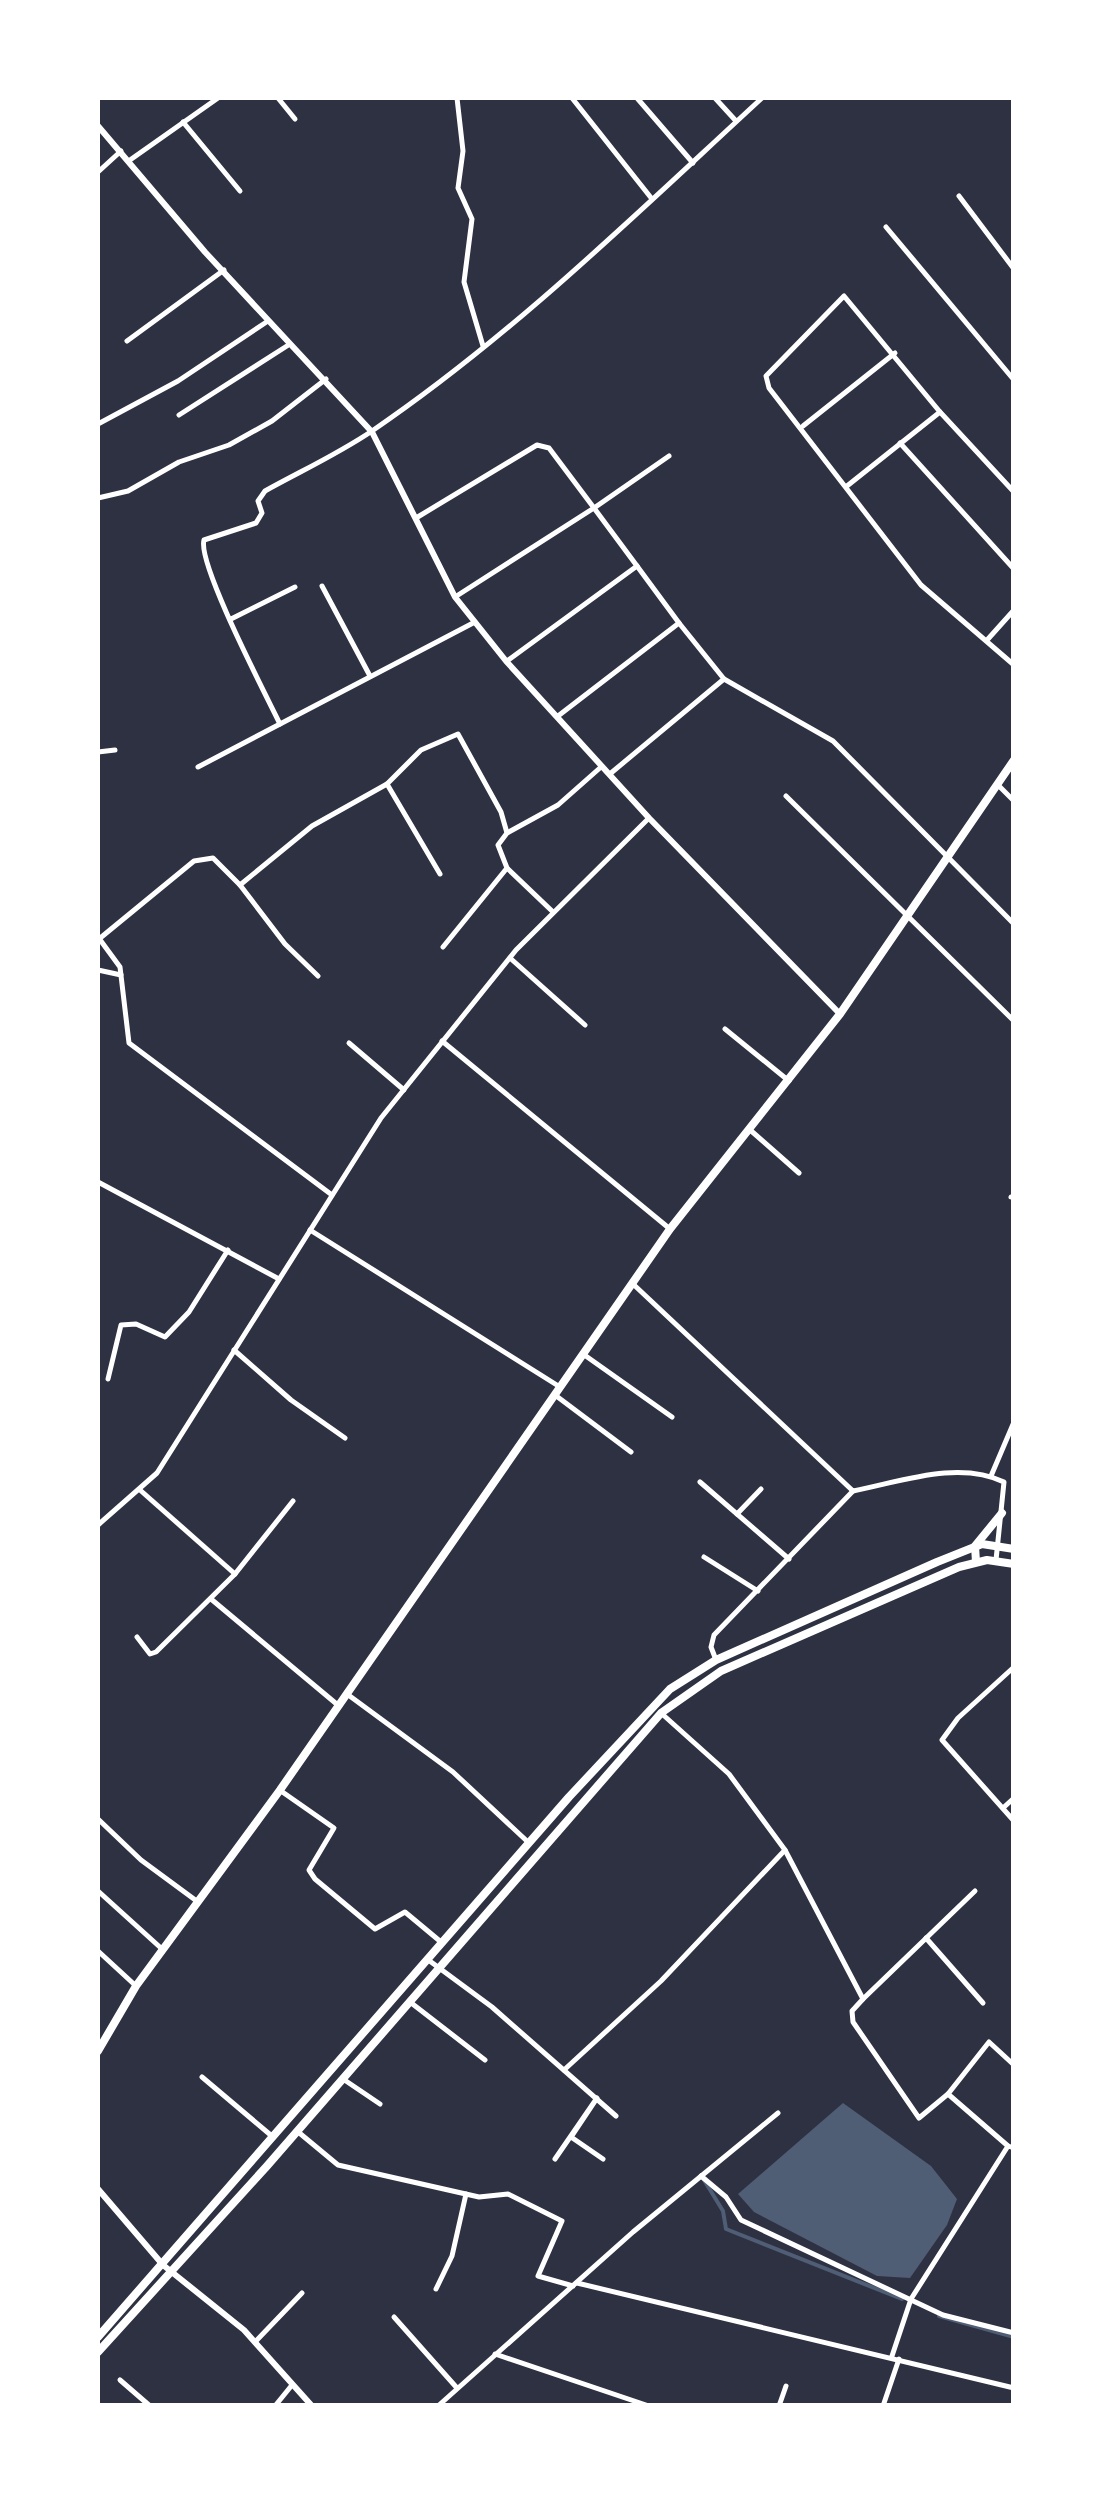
<svg xmlns="http://www.w3.org/2000/svg" width="1111" height="2503" font-family="'Noto Sans',sans-serif">
	<style>
		.water { fill: #4f5d75 }
		.lines { fill: none; stroke-linecap: round; stroke-linejoin: round }
		.stream { stroke: #4f5d75; stroke-width: 4 }
		.minor { stroke: #fff; stroke-width: 5 }
		.tertiary { stroke: #fff; stroke-width: 6 }
		.secondary { stroke: #fff; stroke-width: 8 }
		.primary { stroke: #fff; stroke-width: 8 }
	</style>
	<rect width="100%" height="100%" fill="#2d3142"/>
	<polygon class="water" points="843,2103 931,2166 957,2199 947,2225 910,2278 877,2276 754,2212 738,2194"/>
	<g class="lines">
		<g class="stream">
			<polyline points="704,2180 723,2211 726,2229 902,2299"/>
			<polyline points="939,2316 1014,2337"/>
		</g>
		<g class="minor">
			<polyline points="278,98 295,119"/>
			<polyline points="457,98 463,151 458,188 472,219 464,282 483,346"/>
			<polyline points="572,98 652,199"/>
			<polyline points="637,98 693,163"/>
			<polyline points="715,98 736,121"/>
			<polyline points="183,122 240,191"/>
			<polyline points="130,160 218,98"/>
			<polyline points="98,172 121,151"/>
			<polyline points="959,196 1014,269"/>
			<polyline points="886,227 1014,380"/>
			<polyline points="127,341 224,270"/>
			<polyline points="179,415 290,344"/>
			<polyline points="98,424 178,381 268,321"/>
			<polyline points="803,426 895,353"/>
			<polyline points="900,443 1014,569"/>
			<polyline points="847,486 940,412"/>
			<polyline points="1014,492 940,412 844,296 766,376 769,388 921,585 1014,665"/>
			<polyline points="98,498 128,491 179,462 229,445 272,421 326,379"/>
			<polyline points="416,518 537,445 549,448 594,508 455,597"/>
			<polyline points="637,566 594,508 669,456"/>
			<polyline points="322,586 370,676"/>
			<polyline points="231,619 295,587"/>
			<polyline points="988,639 1014,610"/>
			<polyline points="507,661 637,566 679,623"/>
			<polyline points="724,679 833,741 1014,924"/>
			<polyline points="558,716 679,623 724,679 611,773"/>
			<path d="M 280,724 C 266,695 197,563 204,540 L 256,523 L 262,513 L 258,501 L 265,491 C 301,471 338,454 372,431 C 513,335 637,213 762,98"/>
			<polyline points="98,752 115,750"/>
			<polyline points="198,767 475,622"/>
			<polyline points="387,784 440,874"/>
			<polyline points="998,785 1014,801"/>
			<polyline points="786,796 1014,1021"/>
			<polyline points="552,911 507,868 498,845 507,833 558,805 601,767"/>
			<polyline points="98,937 120,967 129,1043 332,1195"/>
			<polyline points="99,939 194,861 213,858 240,885"/>
			<polyline points="443,947 507,868"/>
			<polyline points="510,958 585,1025"/>
			<polyline points="98,970 121,975"/>
			<polyline points="318,976 285,944 240,885 312,826 387,784 421,750 458,734 501,812 507,833"/>
			<polyline points="725,1029 789,1081"/>
			<polyline points="442,1041 670,1229"/>
			<polyline points="349,1043 404,1090"/>
			<polyline points="749,1129 799,1173"/>
			<polyline points="98,1182 279,1279"/>
			<polyline points="1011,1197 1014,1198"/>
			<polyline points="310,1230 560,1387"/>
			<path d="M 633,1284 L 853,1491 C 900,1482 958,1460 1004,1482 L 996,1560"/>
			<polyline points="234,1350 291,1400 345,1438"/>
			<polyline points="583,1354 672,1417"/>
			<polyline points="108,1379 121,1325 136,1324 165,1337 189,1312 228,1250"/>
			<polyline points="555,1395 631,1452"/>
			<polyline points="991,1476 1014,1422"/>
			<polyline points="700,1482 789,1559"/>
			<polyline points="140,1490 235,1574"/>
			<polyline points="737,1514 761,1489"/>
			<polyline points="98,1525 157,1473 381,1118 516,950 649,818"/>
			<polyline points="704,1557 758,1591"/>
			<polyline points="211,1599 339,1706"/>
			<polyline points="137,1637 150,1654 156,1652 235,1574 293,1501"/>
			<polyline points="716,1660 711,1647 714,1635 853,1491"/>
			<polyline points="1014,1667 958,1718 942,1740 1014,1821"/>
			<polyline points="347,1694 453,1772 529,1843"/>
			<polyline points="661,1713 729,1774 785,1850 863,1999 852,2011 853,2022 919,2118 948,2094 989,2042 1014,2065"/>
			<polyline points="281,1791 334,1828 309,1870 315,1879 375,1929 405,1912 441,1942"/>
			<polyline points="1003,1808 1014,1798"/>
			<polyline points="98,1819 141,1860 198,1902"/>
			<polyline points="98,1891 162,1949"/>
			<polyline points="926,1938 983,2003"/>
			<polyline points="98,1951 136,1986"/>
			<polyline points="427,1959 492,2007 616,2116"/>
			<polyline points="863,1999 975,1891"/>
			<polyline points="410,2002 485,2060"/>
			<polyline points="564,2070 661,1981 785,1850"/>
			<polyline points="202,2077 273,2137"/>
			<polyline points="343,2079 380,2104"/>
			<polyline points="948,2094 1008,2146"/>
			<polyline points="297,2131 338,2165 479,2197 508,2194 562,2221 538,2276 573,2286"/>
			<polyline points="555,2159 597,2098 571,2137 603,2159"/>
			<polyline points="701,2176 726,2197 741,2220 943,2315 1014,2333"/>
			<polyline points="577,2283 1014,2388"/>
			<polyline points="436,2289 452,2256 466,2194"/>
			<polyline points="394,2317 457,2388"/>
			<polyline points="255,2342 302,2293"/>
			<polyline points="495,2354 649,2406"/>
			<polyline points="892,2356 911,2299 1008,2146 1014,2148"/>
			<polyline points="120,2380 150,2406"/>
			<polyline points="275,2406 292,2385"/>
			<polyline points="438,2406 633,2232 778,2113"/>
			<polyline points="779,2406 786,2386"/>
			<polyline points="883,2406 899,2359"/>
		</g>
		<g class="tertiary">
			<polyline points="98,126 205,252 372,432 455,597 506,661 649,818 840,1014"/>
			<polyline points="98,2189 163,2265 244,2330 312,2406"/>
		</g>
		<g class="secondary">
			<polyline points="976,1562 975,1546 1002,1513"/>
			<polyline points="98,2337 569,1797 670,1689 716,1660 937,1562 982,1544 1014,1549"/>
			<polyline points="98,2352 267,2166 661,1713 721,1671 959,1567 987,1560 1014,1564"/>
		</g>
		<polyline class="primary" points="98,2051 136,1986 280,1790 670,1229 840,1014 1014,760"/>
	</g>
	<rect width="1111" height="2503" fill="none" stroke="#ffffff" stroke-width="200"/>
</svg>
